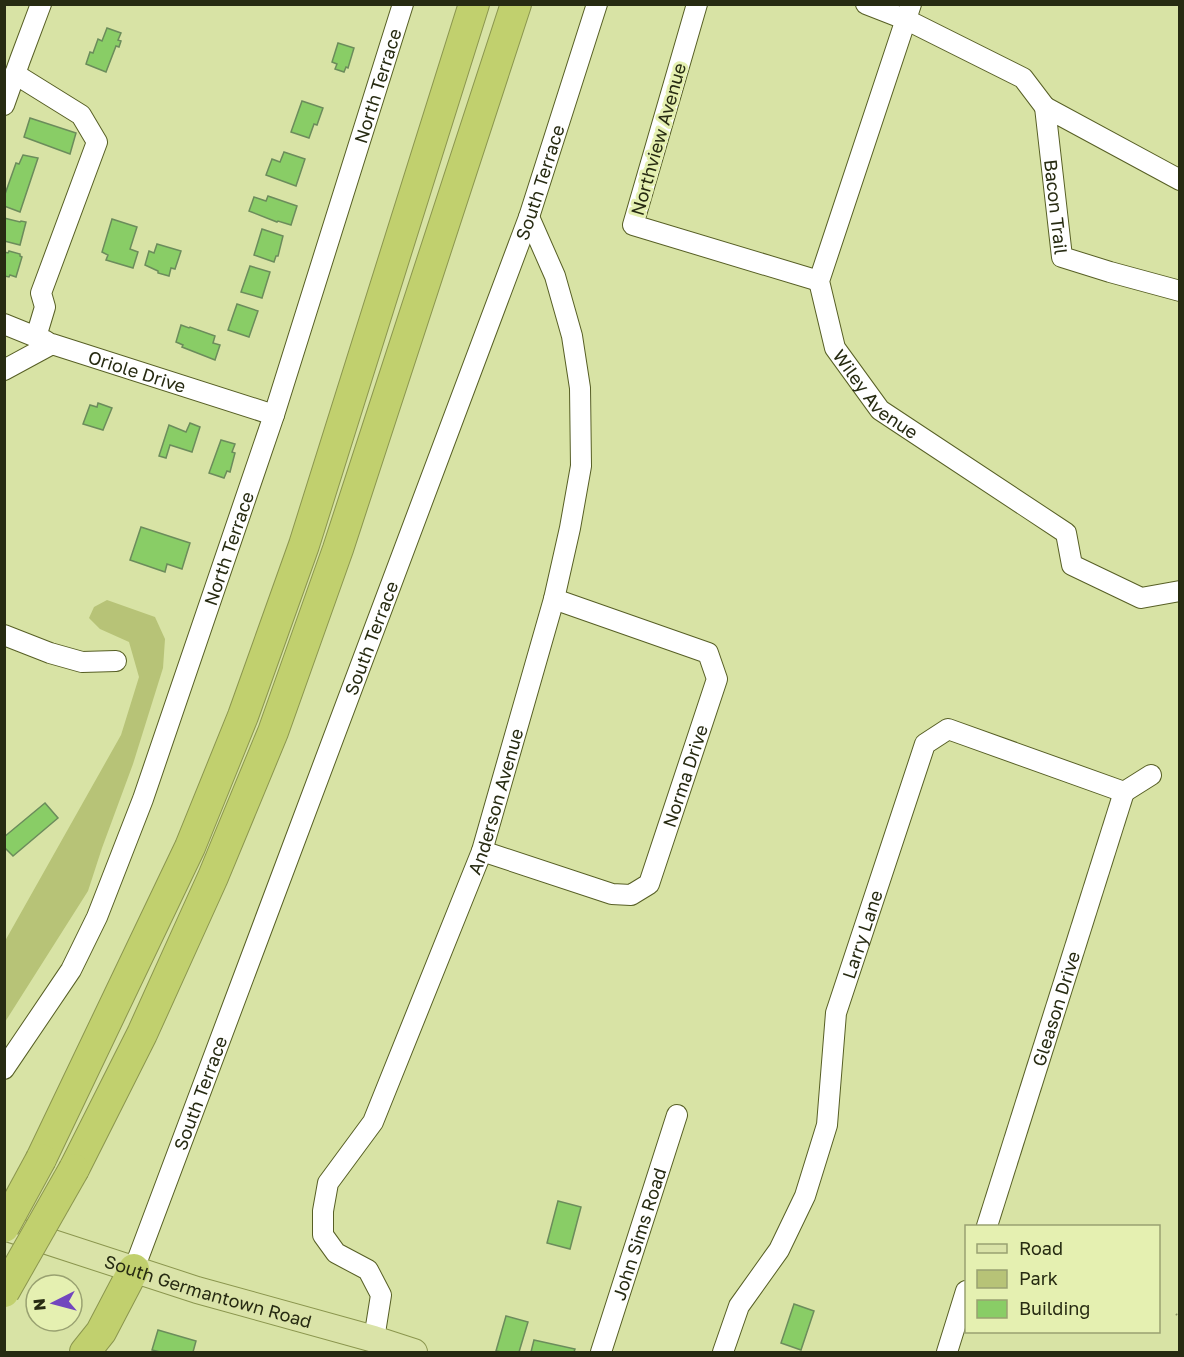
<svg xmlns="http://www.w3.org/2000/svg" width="1184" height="1357" font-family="'Golos Text',sans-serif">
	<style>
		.green { fill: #b7c377 }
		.building { fill: #89cd66; stroke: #6b8c5b; stroke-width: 1.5 }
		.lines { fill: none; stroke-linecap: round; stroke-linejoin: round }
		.minor-casing { stroke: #575f25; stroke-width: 22 }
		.major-casing { stroke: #8b964e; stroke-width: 28 }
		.highway-casing { stroke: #8b964e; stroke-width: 32 }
		.path { stroke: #8a9264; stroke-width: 2; stroke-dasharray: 1.5 4.5; stroke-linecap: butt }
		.minor { stroke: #fff; stroke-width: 20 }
		.major { stroke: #dae3a8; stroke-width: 26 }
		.highway { stroke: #c1d06e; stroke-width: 30 }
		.highway-bridge-casing { stroke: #8b964e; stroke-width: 32; stroke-linecap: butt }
		.highway-bridge { stroke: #c1d06e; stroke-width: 30 }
		.labels { text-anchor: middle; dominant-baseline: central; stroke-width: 6; stroke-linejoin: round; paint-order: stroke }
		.street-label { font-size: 18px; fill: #272b12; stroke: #e5f0b1 }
	</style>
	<rect width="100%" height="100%" fill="#d8e3a5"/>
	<polygon class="green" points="107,600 155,617 165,639 163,668 133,764 102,848 88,891 5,1022 5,941 121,735 139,677 129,642 100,629 89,618 94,607"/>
	<g class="building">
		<polygon points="107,28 121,33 118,40 121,41 119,47 116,46 106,72 86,64 90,52 93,53 98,39 102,41"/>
		<polygon points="338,43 354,48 348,68 346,67 344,72 335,69 337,64 332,62"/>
		<polygon points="302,101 323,108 317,125 314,124 309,138 291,132"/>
		<polygon points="30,118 76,133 70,154 24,137"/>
		<polygon points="284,152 305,159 296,186 266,175 272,159 280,162"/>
		<polygon points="23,155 38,158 20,212 4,206 4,197 16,163 19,164"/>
		<polygon points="268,196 297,206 291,225 278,221 277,222 249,211 254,197 266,201"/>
		<polygon points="4,218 20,222 21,221 26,222 20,245 4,241"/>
		<polygon points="112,219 137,227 130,249 138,252 133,268 106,260 108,255 102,252"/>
		<polygon points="262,229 283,236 278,256 276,256 274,262 254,255"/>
		<polygon points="157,244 181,251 175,269 171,268 169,276 158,273 158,271 145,265 149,251 154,253"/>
		<polygon points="9,251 20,254 20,256 22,257 16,277 10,275 9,277 4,276 4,252 8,253"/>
		<polygon points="250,266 270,272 262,298 241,292"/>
		<polygon points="237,304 258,311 249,337 228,330"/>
		<polygon points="181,325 189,328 190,327 215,336 213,343 220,345 215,360 182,347 183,345 176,342"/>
		<polygon points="98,403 112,408 103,430 83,424 90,405 97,407"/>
		<polygon points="190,423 200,427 192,452 170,445 166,458 159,456 169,425 186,432"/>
		<polygon points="221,440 235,444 232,452 235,453 230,472 227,471 224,478 209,473"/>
		<polygon points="141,527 190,543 182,569 167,564 165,572 130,560"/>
		<polygon points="45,803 58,818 13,856 4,847 4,837"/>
		<polygon points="558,1201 581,1207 570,1249 547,1243"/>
		<polygon points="794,1304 814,1311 801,1350 781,1343"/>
		<polygon points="506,1316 528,1322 519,1352 501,1352 496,1351"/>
		<polygon points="158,1330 196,1341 193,1352 160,1352 152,1350"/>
		<polygon points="534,1340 575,1349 574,1352 531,1352"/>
	</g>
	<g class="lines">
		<g class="minor-casing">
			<g id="minor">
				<polyline points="697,4 633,225 819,281"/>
				<polyline points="866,4 907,20 1023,78 1045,107"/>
				<path id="s1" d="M 911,4 L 819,281 L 835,348 L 880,410 L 1066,533 L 1072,565 L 1141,598 L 1180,591"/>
				<polyline points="15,74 81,115 97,142 41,293 45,307 36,337"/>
				<polyline points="4,105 20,60 41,4"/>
				<path id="s2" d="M 1180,180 L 1045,107 L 1062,257 L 1110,272 L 1180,291"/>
				<polyline points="4,324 46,341"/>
				<path id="s3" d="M 4,370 L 52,344 L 274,415"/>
				<polyline points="4,635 50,653 82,662 116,661"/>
				<path id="s4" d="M 482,851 L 612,894 L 631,895 L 649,884 L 717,679 L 708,653 L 554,599"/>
				<path id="s5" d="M 4,1069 L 71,970 L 97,917 L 143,799 L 274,415 L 403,4"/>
				<path id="s6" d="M 987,1226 L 1124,792"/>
				<path id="s7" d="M 134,1269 L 529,217 L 597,4"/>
				<path id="s8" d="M 374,1339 L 381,1295 L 368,1270 L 336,1253 L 323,1235 L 323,1211 L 328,1183 L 373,1122 L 482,851 L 554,599 L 570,528 L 581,466 L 580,388 L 572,336 L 555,276 L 529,217"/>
				<path id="s9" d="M 601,1352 L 677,1115"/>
				<path id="s10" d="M 723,1352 L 739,1306 L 779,1250 L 805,1196 L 827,1125 L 836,1013 L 925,744 L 948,729 L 1124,792 L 1151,775"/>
				<polyline points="947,1352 966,1291"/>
			</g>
		</g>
		<g class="major-casing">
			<g id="major">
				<path id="s11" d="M 4,1227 L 197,1290 L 374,1339 L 414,1352"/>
			</g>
		</g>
		<g class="highway-casing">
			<g id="highway">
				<polyline points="41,1159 190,847 243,716 304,545 474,4"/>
				<polyline points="74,1169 142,1034 213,877 273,732 338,549 516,4"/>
				<polyline points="85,1352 101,1332 134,1269"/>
			</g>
		</g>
		<polyline class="path" points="1176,1314 1180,1318"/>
		<use href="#minor" class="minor"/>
		<use href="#major" class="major"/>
		<use href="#highway" class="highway"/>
		<g class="highway-bridge-casing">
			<g id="highway-bridge">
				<polyline points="4,1227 41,1159"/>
				<polyline points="4,1292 74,1169"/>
			</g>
		</g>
		<use href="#highway-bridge" class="highway-bridge"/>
	</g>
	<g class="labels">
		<g class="street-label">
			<text stroke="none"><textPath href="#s5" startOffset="1056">North Terrace</textPath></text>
			<text transform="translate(658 139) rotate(-74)">Northview Avenue</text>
			<text stroke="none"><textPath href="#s7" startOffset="1160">South Terrace</textPath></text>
			<text stroke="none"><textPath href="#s2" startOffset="254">Bacon Trail</textPath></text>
			<text stroke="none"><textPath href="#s3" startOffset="144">Oriole Drive</textPath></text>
			<text stroke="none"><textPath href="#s1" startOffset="423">Wiley Avenue</textPath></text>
			<text stroke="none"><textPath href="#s5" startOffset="570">North Terrace</textPath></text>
			<text stroke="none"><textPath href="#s7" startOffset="674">South Terrace</textPath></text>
			<text stroke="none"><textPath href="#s4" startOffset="291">Norma Drive</textPath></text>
			<text stroke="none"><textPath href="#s8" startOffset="603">Anderson Avenue</textPath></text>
			<text stroke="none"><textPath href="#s10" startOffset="447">Larry Lane</textPath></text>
			<text stroke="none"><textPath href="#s6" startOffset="228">Gleason Drive</textPath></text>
			<text stroke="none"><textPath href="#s7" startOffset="188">South Terrace</textPath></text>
			<text stroke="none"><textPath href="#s9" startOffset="124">John Sims Road</textPath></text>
			<text stroke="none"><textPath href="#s11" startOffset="214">South Germantown Road</textPath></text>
		</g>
	</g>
	<rect width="1184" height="1357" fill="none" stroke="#272b12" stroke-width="12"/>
	<rect x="965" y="1225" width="195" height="108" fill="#e5f0b1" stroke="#99a171" stroke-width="1.5"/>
	<rect x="977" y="1244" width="30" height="9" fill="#dae3a8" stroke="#99a171" stroke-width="1.5"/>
	<text x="1019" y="1255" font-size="18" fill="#272b12">Road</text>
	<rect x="977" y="1270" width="30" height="18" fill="#b7c377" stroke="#99a171" stroke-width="1.5"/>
	<text x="1019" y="1285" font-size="18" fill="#272b12">Park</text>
	<rect x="977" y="1300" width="30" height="18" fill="#89cd66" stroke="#99a171" stroke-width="1.5"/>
	<text x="1019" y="1315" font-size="18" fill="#272b12">Building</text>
	<g transform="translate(54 1303) rotate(264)"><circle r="28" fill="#e5f0b1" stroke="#99a171" stroke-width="1.5"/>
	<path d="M0-4.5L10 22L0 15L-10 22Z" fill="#7246be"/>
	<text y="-9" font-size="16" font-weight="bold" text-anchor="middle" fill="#272b12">N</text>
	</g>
</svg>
